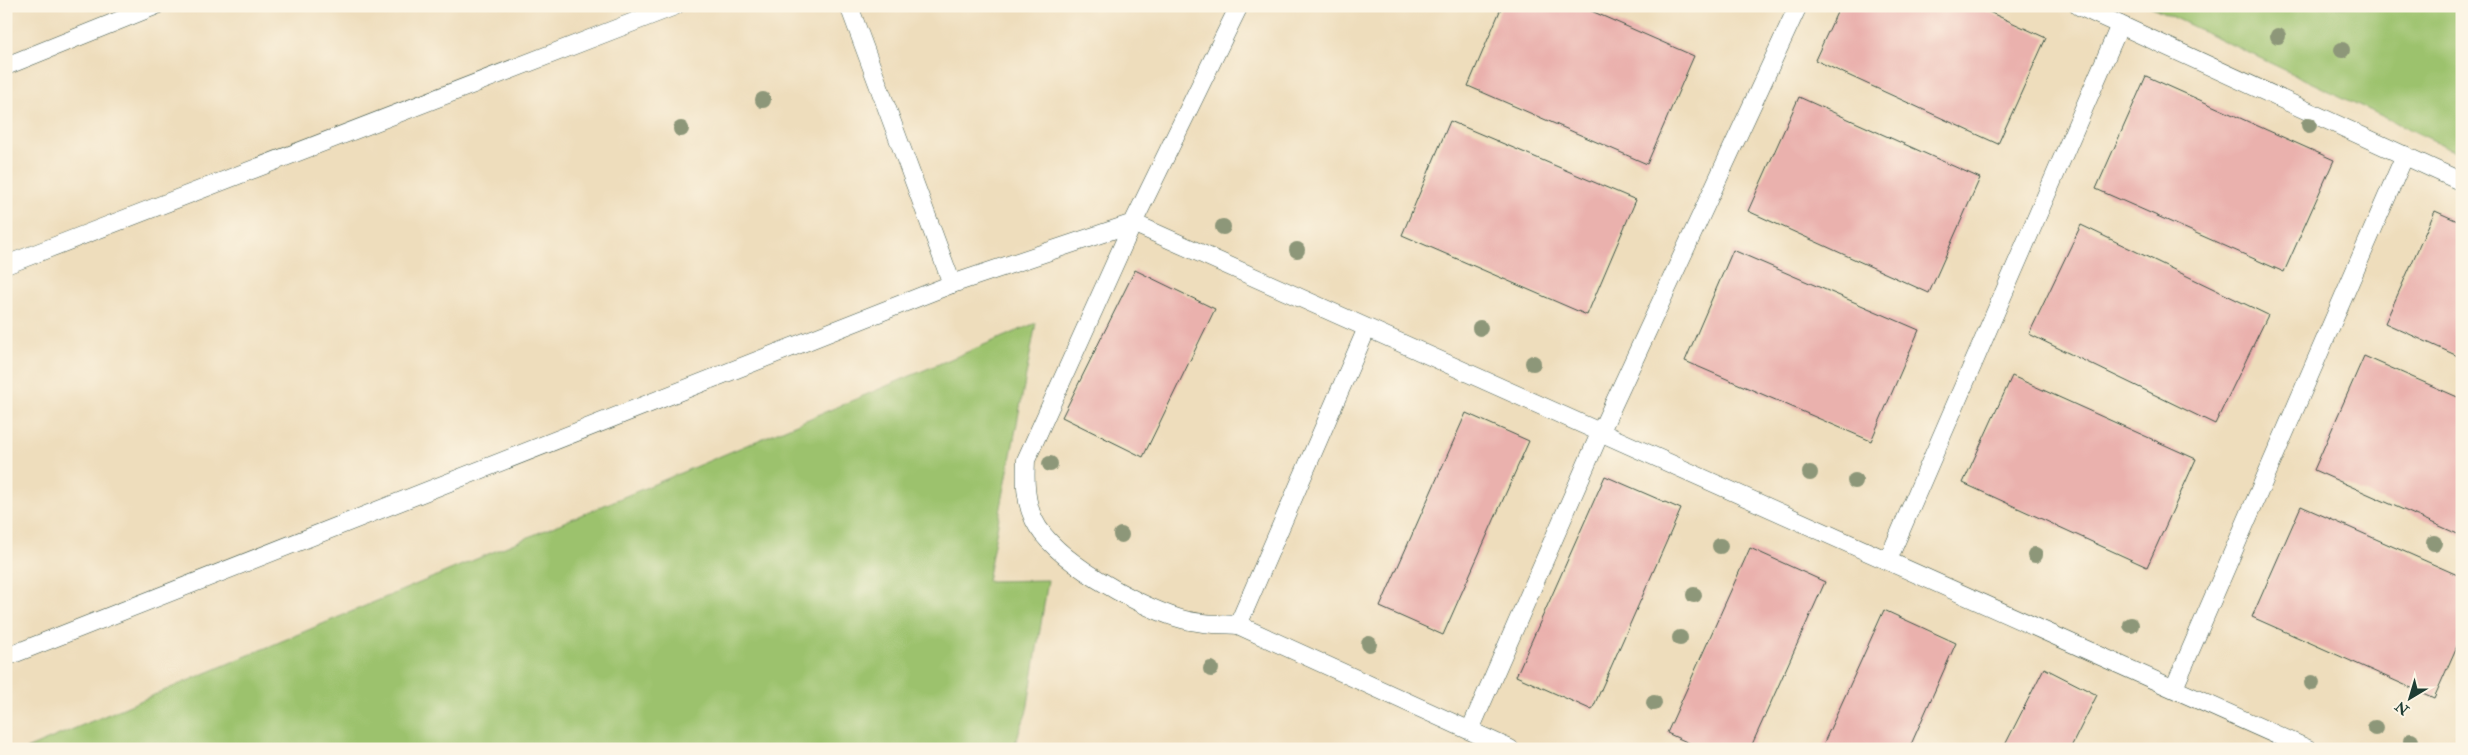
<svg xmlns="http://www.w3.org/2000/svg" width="2468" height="755" font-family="'IM FELL Double Pica',serif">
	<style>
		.green { fill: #9cc26d; stroke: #5e8050 }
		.building { fill: #eab1ad }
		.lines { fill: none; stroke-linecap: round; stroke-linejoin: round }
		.service-casing { stroke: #3e5548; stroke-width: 19 }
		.service { stroke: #fff; stroke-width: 18 }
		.tree { fill: #8d9779 }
	</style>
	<rect width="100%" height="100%" fill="#fcf5e5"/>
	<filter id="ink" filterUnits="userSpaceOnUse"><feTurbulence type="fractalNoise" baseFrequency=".02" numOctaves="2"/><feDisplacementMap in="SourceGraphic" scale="10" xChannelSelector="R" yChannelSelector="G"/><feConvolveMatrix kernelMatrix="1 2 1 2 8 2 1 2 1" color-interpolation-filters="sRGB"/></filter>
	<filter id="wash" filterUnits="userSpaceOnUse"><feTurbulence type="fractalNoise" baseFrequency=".0096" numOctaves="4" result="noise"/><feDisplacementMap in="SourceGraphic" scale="20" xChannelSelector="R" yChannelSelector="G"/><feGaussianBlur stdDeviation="1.12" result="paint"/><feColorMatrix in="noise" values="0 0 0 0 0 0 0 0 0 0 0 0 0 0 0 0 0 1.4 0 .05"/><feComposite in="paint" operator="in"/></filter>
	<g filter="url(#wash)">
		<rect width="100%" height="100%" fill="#eeddbc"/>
		<g class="green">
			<polygon points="2150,6 2462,6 2462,154"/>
			<polygon points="1036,323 987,581 1048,580 1027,711 1013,749 26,749"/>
		</g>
		<g id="blocks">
			<g class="building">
				<polygon points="1502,6 1580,6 1694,56 1647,164 1468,86"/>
				<polygon points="1840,6 1976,6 2046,38 1998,144 1815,60"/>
				<polygon points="2146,76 2334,160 2284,272 2096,189"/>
				<polygon points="1799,97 1980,178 1929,293 1748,211"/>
				<polygon points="1450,121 1636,200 1587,315 1402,235"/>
				<polygon points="2435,211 2462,223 2462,358 2385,323"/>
				<polygon points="2081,225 2268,315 2215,424 2029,334"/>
				<polygon points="1733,250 1919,330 1871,441 1685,361"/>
				<polygon points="1135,270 1215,309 1143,457 1062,417"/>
				<polygon points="2364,356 2462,399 2462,536 2314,470"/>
				<polygon points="2012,376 2196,459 2147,567 1963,483"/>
				<polygon points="1466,413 1529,441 1443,635 1380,607"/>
				<polygon points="1605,476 1681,509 1592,710 1516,676"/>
				<polygon points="2301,506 2462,577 2462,635 2434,698 2252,617"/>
				<polygon points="1750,548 1825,582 1750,749 1702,749 1667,733"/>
				<polygon points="1884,610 1956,643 1909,749 1821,749"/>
				<polygon points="2044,668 2097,695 2070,749 2003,749"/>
			</g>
		</g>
	</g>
	<g filter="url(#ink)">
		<use href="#blocks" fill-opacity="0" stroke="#3e5548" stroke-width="1"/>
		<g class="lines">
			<g class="service-casing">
				<g id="service">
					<polyline points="849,6 952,284"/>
					<polyline points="1239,6 1133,223 2308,749"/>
					<polyline points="2079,6 2462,182"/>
					<polyline points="6,66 155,6"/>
					<path d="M 1133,223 L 1026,460 C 1025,481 1025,501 1034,520 C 1053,560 1136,605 1178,618 C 1197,624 1218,624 1238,625 L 1510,749"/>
					<polyline points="6,265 675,6"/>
					<polyline points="1888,560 2120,25"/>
					<polyline points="1238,625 1367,328"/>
					<polyline points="6,657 952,284 1133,223"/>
					<polyline points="2174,688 2405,155"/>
					<polyline points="1470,730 1601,431 1798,6"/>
				</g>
			</g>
			<use href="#service" class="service"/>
		</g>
		<g class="tree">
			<circle cx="2278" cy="36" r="8"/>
			<circle cx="2342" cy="50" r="8"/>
			<circle cx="763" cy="100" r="8"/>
			<circle cx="2309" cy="125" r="8"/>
			<circle cx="681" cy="129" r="8"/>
			<circle cx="1223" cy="227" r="8"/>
			<circle cx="1297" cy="250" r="8"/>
			<circle cx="1480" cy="328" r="8"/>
			<circle cx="1533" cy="363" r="8"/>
			<circle cx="1050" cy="464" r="8"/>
			<circle cx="1810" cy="473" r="8"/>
			<circle cx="1855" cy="481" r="8"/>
			<circle cx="1121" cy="535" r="8"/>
			<circle cx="2434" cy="543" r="8"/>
			<circle cx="1720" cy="546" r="8"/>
			<circle cx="2035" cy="555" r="8"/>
			<circle cx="1694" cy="595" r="8"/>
			<circle cx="2131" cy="625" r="8"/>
			<circle cx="1680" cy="638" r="8"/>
			<circle cx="1369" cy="644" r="8"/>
			<circle cx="1211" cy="669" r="8"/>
			<circle cx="2312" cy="683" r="8"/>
			<circle cx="1654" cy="703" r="8"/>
			<circle cx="2375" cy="728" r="8"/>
			<circle cx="2411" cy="741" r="8"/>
		</g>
	</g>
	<rect width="2468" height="755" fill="none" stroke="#fcf5e5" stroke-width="25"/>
	<g transform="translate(2410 698) rotate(218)" stroke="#fcf5e5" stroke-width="4" paint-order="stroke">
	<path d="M0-4L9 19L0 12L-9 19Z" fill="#1f3d34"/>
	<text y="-8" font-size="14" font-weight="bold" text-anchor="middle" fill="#1f3d34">N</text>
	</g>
</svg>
